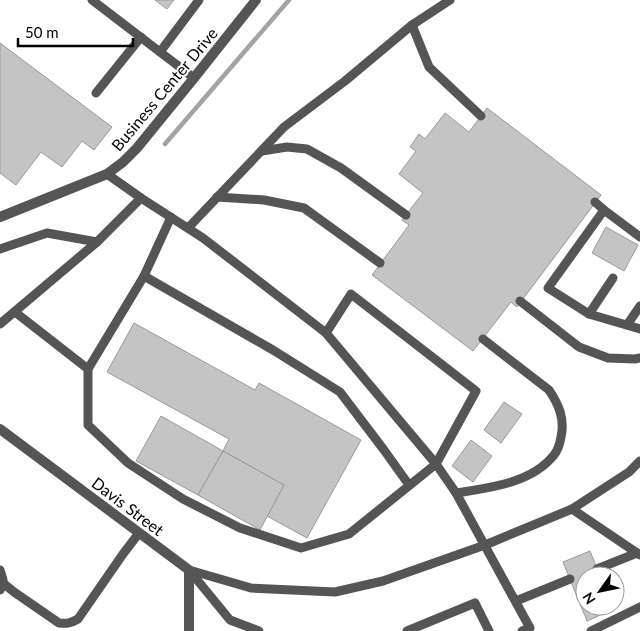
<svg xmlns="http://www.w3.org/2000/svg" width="640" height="631" font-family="Lato,sans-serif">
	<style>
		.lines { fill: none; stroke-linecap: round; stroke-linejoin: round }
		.stream { stroke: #a3a3a3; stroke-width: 4.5 }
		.building { fill: #c4c4c4; stroke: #999 }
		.lane { stroke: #555; stroke-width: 9 }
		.street { stroke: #555; stroke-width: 10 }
		.labels { text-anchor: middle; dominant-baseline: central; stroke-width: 4; stroke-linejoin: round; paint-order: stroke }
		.street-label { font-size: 16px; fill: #000; stroke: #fff }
	</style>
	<rect width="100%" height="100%" fill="#fff"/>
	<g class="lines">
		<polyline class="stream" points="165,144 289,0"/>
	</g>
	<g class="building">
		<polygon points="155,0 174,0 167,9"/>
		<polygon points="0,43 112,127 94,150 82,141 62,167 41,152 16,185 0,173"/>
		<polygon points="487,108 601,195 517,307 511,302 473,351 372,275 409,225 402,220 423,193 399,174 416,151 410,147 419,134 425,139 445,113 469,132"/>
		<polygon points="606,227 638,245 624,271 592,253"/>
		<polygon points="134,323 255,390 259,383 361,440 307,538 267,516 284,485 223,451 229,439 107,372"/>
		<polygon points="504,402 522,414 501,443 484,430"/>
		<polygon points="161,416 223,451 198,495 136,461"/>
		<polygon points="471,440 492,456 473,482 452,466"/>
		<polygon points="223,451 284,485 260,530 198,495"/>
		<polygon points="590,551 600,576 585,576 585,606 613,606 614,609 587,621 563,562"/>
	</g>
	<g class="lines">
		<g class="lane">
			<polyline points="92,0 194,78"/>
			<polyline points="412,25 429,67 481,116"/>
			<polyline points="160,52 199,0"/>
			<polyline points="96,93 141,37"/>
			<polyline points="262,151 287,147 307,149 341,168 406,215"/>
			<polyline points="107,174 141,198 203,238 326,333 436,464 456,493 530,628 522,631"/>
			<polyline points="217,197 264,200 304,208 380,263"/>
			<polyline points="595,202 604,210"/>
			<polyline points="188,228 284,127 345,81 412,25 450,0"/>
			<polyline points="640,237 604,210 548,288 589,314 640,329"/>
			<polyline points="0,249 47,233 97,242"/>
			<polyline points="144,276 273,350 340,392 384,450 409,485"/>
			<polyline points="520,301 579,347 608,358 635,359 640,358"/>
			<polyline points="15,312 88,369 88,425 128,463 183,499 240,528 301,548 349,534 436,464 476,391 351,294 326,333"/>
			<polyline points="589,314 613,278"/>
			<polyline points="0,324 97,242 141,198"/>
			<polyline points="627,325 640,306"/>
			<polyline points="88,369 144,276 171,217"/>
			<path d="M 456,493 C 489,488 532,483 554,455 C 558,450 560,443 561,437 C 565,419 559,405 549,390 L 483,339"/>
			<polyline points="572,509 640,555"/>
			<polyline points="597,569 637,553"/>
			<path d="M 0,570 C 2,577 6,583 0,590"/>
			<polyline points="189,570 251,588 335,592 383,581 485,545 572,509 629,472 640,461"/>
			<polyline points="189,570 230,620 259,631"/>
			<path d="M 3,583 L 14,592 L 59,623 C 67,624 71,623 78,619 L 123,554 L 139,533"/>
			<polyline points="516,601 570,579"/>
			<polyline points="407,631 475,603 489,631"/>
			<polyline points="591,631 640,607"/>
		</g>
		<g class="street">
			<polyline points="0,217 107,174 123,162 137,148 194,78 256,0"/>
			<polyline points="0,429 189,570 189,631"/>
		</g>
	</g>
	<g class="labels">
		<g class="street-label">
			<text transform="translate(164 89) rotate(-50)">Business Center Drive</text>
			<text transform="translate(128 506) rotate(37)">Davis Street</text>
		</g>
	</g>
	<g transform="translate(600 591) rotate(237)"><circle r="24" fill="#ffffff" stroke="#999999"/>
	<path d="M0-4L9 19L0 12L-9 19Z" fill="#000000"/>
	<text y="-8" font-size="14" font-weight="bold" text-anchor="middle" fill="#000000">N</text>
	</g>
	<path d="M18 38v8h115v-8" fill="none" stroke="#000000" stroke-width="2.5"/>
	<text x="25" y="38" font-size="15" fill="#000000" stroke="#ffffff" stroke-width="4" paint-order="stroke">50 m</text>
</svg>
